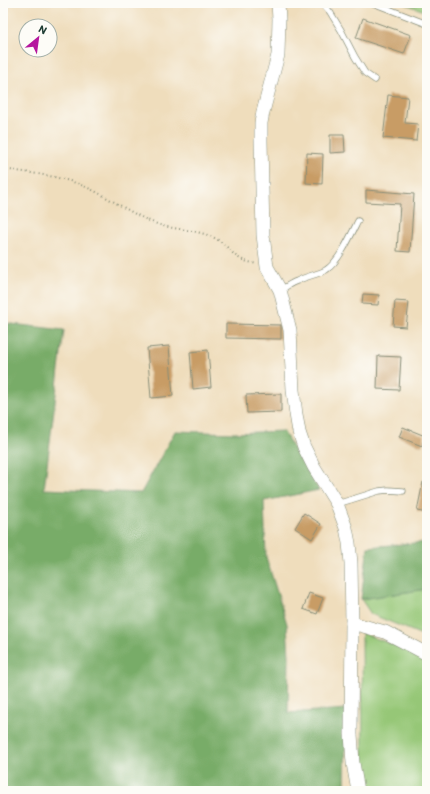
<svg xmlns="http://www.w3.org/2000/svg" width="430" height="794" font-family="Itim,sans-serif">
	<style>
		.green { fill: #96c777; stroke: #5a8256 }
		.forest { fill: #78ac68; stroke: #4c744e }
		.building { fill: #c89c65 }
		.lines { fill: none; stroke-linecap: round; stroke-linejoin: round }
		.service-casing { stroke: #878d78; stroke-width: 7 }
		.tertiary-casing { stroke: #878d78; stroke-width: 14 }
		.path { stroke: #878d78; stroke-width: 2; stroke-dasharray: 1 3; stroke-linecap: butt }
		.service { stroke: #fff; stroke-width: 5.5 }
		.tertiary { stroke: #fff; stroke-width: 13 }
	</style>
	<rect width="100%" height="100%" fill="#fdfcf7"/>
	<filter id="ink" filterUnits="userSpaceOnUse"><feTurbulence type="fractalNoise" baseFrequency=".025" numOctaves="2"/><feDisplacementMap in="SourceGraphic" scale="8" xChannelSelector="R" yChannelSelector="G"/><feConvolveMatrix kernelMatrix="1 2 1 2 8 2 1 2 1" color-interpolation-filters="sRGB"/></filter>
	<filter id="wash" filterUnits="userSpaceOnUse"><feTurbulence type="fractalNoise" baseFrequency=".012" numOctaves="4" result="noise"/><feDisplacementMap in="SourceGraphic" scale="16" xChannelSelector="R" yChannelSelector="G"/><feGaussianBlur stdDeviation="0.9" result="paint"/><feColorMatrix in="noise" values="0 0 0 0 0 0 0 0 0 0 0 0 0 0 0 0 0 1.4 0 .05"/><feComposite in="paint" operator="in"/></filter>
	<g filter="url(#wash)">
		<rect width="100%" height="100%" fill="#efddbc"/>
		<g class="green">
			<polygon points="403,3 427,3 427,12"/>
			<polygon points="427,589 427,637 371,614 361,599"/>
			<polygon points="362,633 404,649 427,661 427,791 371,791 363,763"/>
		</g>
		<g class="forest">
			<polygon points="3,323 64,330 44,489 141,493 175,431 234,433 283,431 319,490 264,501 266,557 287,624 289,657 288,713 346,709 345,791 3,791"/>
			<polygon points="427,542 427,589 361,599 368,547"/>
		</g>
		<g id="blocks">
			<g class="building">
				<polygon points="363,18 411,35 404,54 356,38"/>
				<polygon points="388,95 408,97 405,123 418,124 416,141 383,138"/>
				<polygon points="330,135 344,135 345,152 330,153"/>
				<polygon points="307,153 323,154 322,184 306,183"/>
				<polygon points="366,190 414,194 410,252 397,251 400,204 366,202"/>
				<polygon points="363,294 379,295 378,305 362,304"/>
				<polygon points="395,301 409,302 406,327 393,326"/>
				<polygon points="226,324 281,325 281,339 226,338"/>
				<polygon points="169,346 173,396 151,398 147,348"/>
				<polygon points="208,350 211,387 193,389 190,352"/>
				<polygon points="378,356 401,357 399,390 377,389"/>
				<polygon points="281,394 281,412 247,413 246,395"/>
				<polygon points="403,427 425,436 422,446 399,437"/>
				<polygon points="423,482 427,483 427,513 417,511"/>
				<polygon points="304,513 321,524 312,539 295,528"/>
				<polygon points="309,593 323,598 317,614 303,609"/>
			</g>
		</g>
	</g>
	<g filter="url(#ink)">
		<use href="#blocks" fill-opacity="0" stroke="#878d78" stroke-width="1"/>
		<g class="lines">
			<g class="service-casing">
				<g id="service">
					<polyline points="322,3 330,12 341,30 355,57 365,73 375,80"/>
					<polyline points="373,3 427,24"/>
					<path d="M 280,290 C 286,287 291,283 297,281 C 306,276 317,275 326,270 C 339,262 351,235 358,221"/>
					<polyline points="337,504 379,491 388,490 403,491"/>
				</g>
			</g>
			<g class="tertiary-casing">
				<g id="tertiary">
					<polyline points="278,3 279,19 278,55 263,112 261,123 261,141 263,235 267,267 280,290 290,330 293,390 296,414 299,432 304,447 314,467 337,504 346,528 349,543 351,563 352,623 351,734 353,763 358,791"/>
					<polyline points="352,623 385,632 427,654"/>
				</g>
			</g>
			<path class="path" d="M 3,169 C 29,173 56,175 81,185 C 107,195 130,214 157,224 C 174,230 193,229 210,236 C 218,239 224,244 230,250 C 232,252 234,255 236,256 C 242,261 249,262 256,264"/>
			<use href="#service" class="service"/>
			<use href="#tertiary" class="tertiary"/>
		</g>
	</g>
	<rect width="430" height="794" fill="none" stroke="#fdfcf7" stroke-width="16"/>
	<g transform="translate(38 38) rotate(29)"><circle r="19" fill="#fdfcf7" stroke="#a4b0a9"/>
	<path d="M0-3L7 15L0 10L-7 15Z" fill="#b5179e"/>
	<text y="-6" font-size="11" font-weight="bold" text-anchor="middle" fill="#1f3d34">N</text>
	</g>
</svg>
